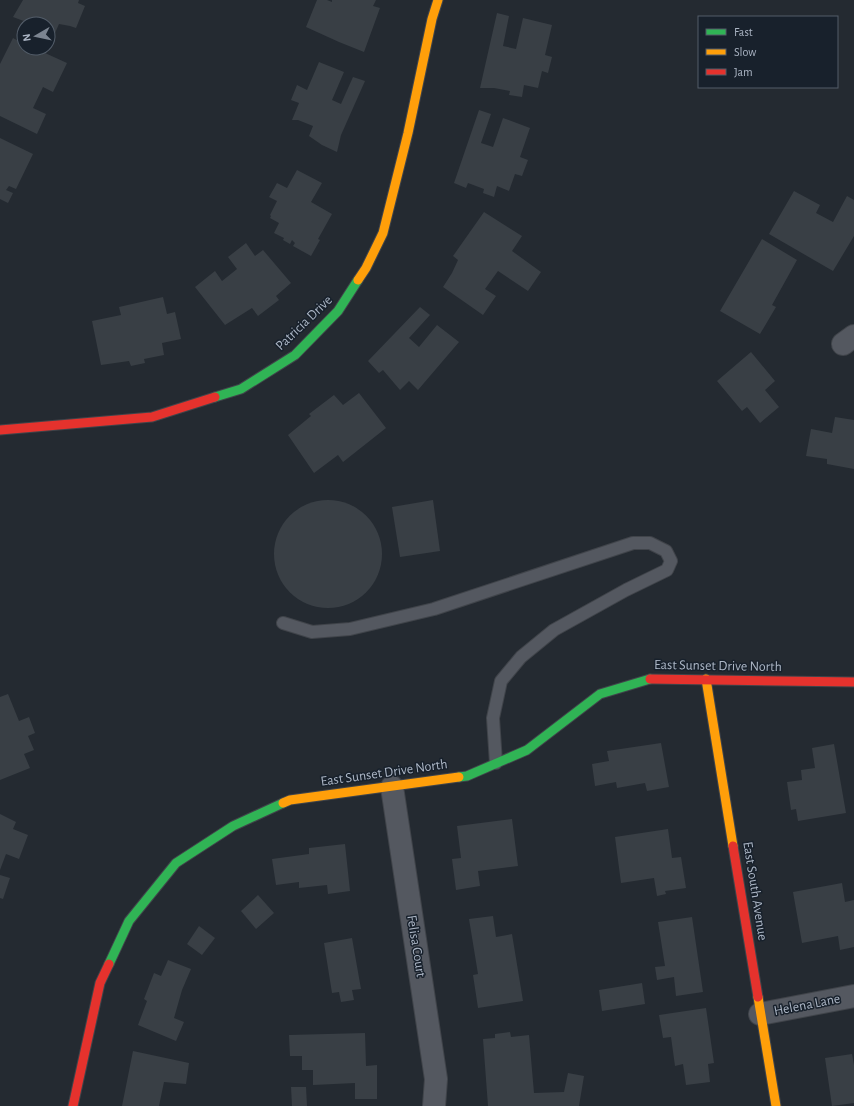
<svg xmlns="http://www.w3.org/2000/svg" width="854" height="1106" font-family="'Alegreya Sans',sans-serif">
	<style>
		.building { fill: #393f45 }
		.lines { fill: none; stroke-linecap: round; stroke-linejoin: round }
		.lane-casing { stroke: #40444a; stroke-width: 14 }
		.street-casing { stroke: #40444a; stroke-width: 24 }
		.fast-casing { stroke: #40444a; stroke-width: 11 }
		.slow-casing { stroke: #40444a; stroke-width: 11 }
		.jam-casing { stroke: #40444a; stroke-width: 11 }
		.lane { stroke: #545860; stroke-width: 12 }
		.street { stroke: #545860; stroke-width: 22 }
		.fast { stroke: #30b455; stroke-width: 9 }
		.slow { stroke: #ff9f0a; stroke-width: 9 }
		.jam { stroke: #e5322d; stroke-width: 9 }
		.labels { text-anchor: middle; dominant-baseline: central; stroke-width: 3; stroke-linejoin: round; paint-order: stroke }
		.street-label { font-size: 14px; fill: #acb6c5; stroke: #18212c }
	</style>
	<rect width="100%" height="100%" fill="#242a31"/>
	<g class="building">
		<polygon points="23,0 79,0 78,3 85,6 76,28 70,26 59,24 55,33 48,30 48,24 36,24 30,20 29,23 13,17"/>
		<polygon points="317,0 327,0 332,2 332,0 376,0 373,6 380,8 364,52 339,42 306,27"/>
		<polygon points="497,13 509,16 503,46 516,49 523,18 552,25 545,55 552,57 548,73 542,71 538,88 524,85 522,97 509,95 510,91 494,88 480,88"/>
		<polygon points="13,38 24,44 24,48 34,48 67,63 53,92 43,87 33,108 46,114 37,134 0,116 0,64"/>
		<polygon points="319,62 344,72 332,100 341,104 353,77 365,81 341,135 337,152 322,145 309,136 313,126 298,120 292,120 299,103 291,100 297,85 307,90"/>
		<polygon points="479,110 491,114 481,143 493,147 503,118 530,128 520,157 528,160 522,176 515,174 509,191 497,186 494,197 483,193 484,189 468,183 466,188 454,183"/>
		<polygon points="0,138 33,154 16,189 9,186 6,190 13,193 8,203 0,199"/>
		<polygon points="297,170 322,183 311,202 332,214 318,239 320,240 311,256 293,246 295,243 292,240 290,244 283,240 284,238 274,233 279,223 270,218 271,216 270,215 277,201 269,197 277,183 287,188"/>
		<polygon points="794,191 820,205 816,213 833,222 847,196 854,200 854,236 833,271 769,234"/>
		<polygon points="484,212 522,236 512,251 541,272 528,291 498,271 485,289 496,296 483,315 443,287 452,273 458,260 453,256"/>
		<polygon points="762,239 797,260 772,305 776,307 760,334 720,311"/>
		<polygon points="246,243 255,256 263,250 291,283 276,296 279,300 258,316 252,308 225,325 195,287 215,271 222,281 237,269 228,257"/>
		<polygon points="163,297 167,314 175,312 181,339 162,343 164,355 144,359 145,363 131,366 129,361 101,365 92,321 121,315 119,307"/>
		<polygon points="420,307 430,315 409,338 419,347 437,325 459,342 418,390 409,381 400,390 383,370 379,373 368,361"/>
		<polygon points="751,352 775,381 765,390 779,407 760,423 747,407 742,411 717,381"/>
		<polygon points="359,393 386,428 343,462 338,455 314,473 288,435 311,416 309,414 334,395 343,405"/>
		<polygon points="835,417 854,420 854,469 827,464 827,459 806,456 811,429 832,433"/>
		<polygon points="433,500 440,551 400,557 392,507"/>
		<circle cx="328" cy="554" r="54"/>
		<polygon points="8,694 19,721 29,717 35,733 28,736 34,750 24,754 30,768 0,780 0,697"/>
		<polygon points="661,743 669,787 647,791 645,783 617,788 616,782 595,786 592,764 609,761 607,751"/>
		<polygon points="834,744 846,813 798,821 796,809 791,810 787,782 802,780 801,770 815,768 812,748"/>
		<polygon points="0,814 16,822 13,829 28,835 19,859 6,854 0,870"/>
		<polygon points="512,819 518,866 478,871 480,886 456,890 452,859 461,858 457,826"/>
		<polygon points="668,829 672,858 681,857 686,888 665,891 666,894 657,896 654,878 621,883 615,837"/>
		<polygon points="345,844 350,891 328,894 327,885 299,888 299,882 276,885 272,859 309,854 309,848"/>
		<polygon points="0,875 10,878 3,899 0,898"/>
		<polygon points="842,883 845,902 854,900 854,947 840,950 838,936 802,943 793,892"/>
		<polygon points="258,895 274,913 256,929 241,911"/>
		<polygon points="493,916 496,937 512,934 523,1001 478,1008 473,975 478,974 469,919"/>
		<polygon points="692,917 703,992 676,996 674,977 657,980 655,967 665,966 658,922"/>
		<polygon points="199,926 215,938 202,955 187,944"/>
		<polygon points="352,938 361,989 352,990 354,1000 341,1002 339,992 332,993 324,943"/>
		<polygon points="168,960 191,969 182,990 174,1018 184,1022 176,1041 138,1025 147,1001 144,999 154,973 161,976"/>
		<polygon points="642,983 645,1004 602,1011 599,990"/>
		<polygon points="706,1008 714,1063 708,1064 710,1082 686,1085 683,1064 675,1066 671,1037 663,1038 659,1015"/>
		<polygon points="510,1032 511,1037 529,1035 534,1093 564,1092 568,1073 584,1076 579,1106 488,1106 483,1039 495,1038 495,1034"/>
		<polygon points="365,1033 366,1066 377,1065 377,1099 355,1099 355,1083 313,1085 313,1070 302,1070 302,1056 290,1056 289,1035"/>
		<polygon points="133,1051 189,1063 186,1084 164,1082 159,1106 122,1106"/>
		<polygon points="852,1054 854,1065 854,1103 832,1106 825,1058"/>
		<polygon points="291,1087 306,1087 307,1106 292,1106"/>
	</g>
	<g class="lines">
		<g class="lane-casing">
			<polyline id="lane" points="283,623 312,632 350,629 434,609 633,543 650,543 666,551 671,561 667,570 626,590 554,630 521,657 501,681 493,718 496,763"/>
		</g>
		<g class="street-casing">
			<g id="street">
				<polyline points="843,344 854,336"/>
				<polyline points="392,787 436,1079 434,1106"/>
				<polyline points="760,1014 854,996"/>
			</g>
		</g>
		<g class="fast-casing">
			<g id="fast">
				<polyline points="215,397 241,389 295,355 338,311 358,280"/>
				<polyline points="459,777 467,776 527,750 600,694 650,679"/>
				<polyline points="109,964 129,921 176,863 233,826 283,803"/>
			</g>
		</g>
		<g class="slow-casing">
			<g id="slow">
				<polyline points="358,280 366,268 383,233 408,133 432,19 438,0"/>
				<polyline points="706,679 733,846"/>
				<polyline points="283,803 290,800 459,777"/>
				<polyline points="758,997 776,1106"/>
			</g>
		</g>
		<g class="jam-casing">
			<g id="jam">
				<polyline points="0,430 152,417 215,397"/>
				<polyline points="650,679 854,682"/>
				<polyline points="733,846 758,997"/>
				<polyline points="73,1106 100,983 109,964"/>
			</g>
		</g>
		<use href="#lane" class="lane"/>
		<use href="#street" class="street"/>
		<use href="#fast" class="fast"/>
		<use href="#slow" class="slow"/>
		<use href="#jam" class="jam"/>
	</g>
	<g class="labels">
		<g class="street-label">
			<text transform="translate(304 323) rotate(-44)">Patricia Drive</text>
			<text transform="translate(718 666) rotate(1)">East Sunset Drive North</text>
			<text transform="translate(384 773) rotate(-8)">East Sunset Drive North</text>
			<text transform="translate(755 891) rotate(81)">East South Avenue</text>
			<text transform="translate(416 946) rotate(81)">Felisa Court</text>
			<text transform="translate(807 1005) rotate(-11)">Helena Lane</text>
		</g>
	</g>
	<rect x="698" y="16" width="140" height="72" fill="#18212c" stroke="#535d69"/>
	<rect x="706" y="29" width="20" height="6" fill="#30b455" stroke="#535d69"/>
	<text x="734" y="36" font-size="12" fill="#acb6c5">Fast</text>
	<rect x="706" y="49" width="20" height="6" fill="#ff9f0a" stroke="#535d69"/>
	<text x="734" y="56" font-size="12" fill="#acb6c5">Slow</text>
	<rect x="706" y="69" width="20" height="6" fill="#e5322d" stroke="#535d69"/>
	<text x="734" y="76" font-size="12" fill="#acb6c5">Jam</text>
	<g transform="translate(36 36) rotate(261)"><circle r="19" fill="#18212c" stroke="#535d69"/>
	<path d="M0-3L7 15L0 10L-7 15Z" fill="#7c8591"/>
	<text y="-6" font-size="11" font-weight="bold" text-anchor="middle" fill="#acb6c5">N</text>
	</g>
</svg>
